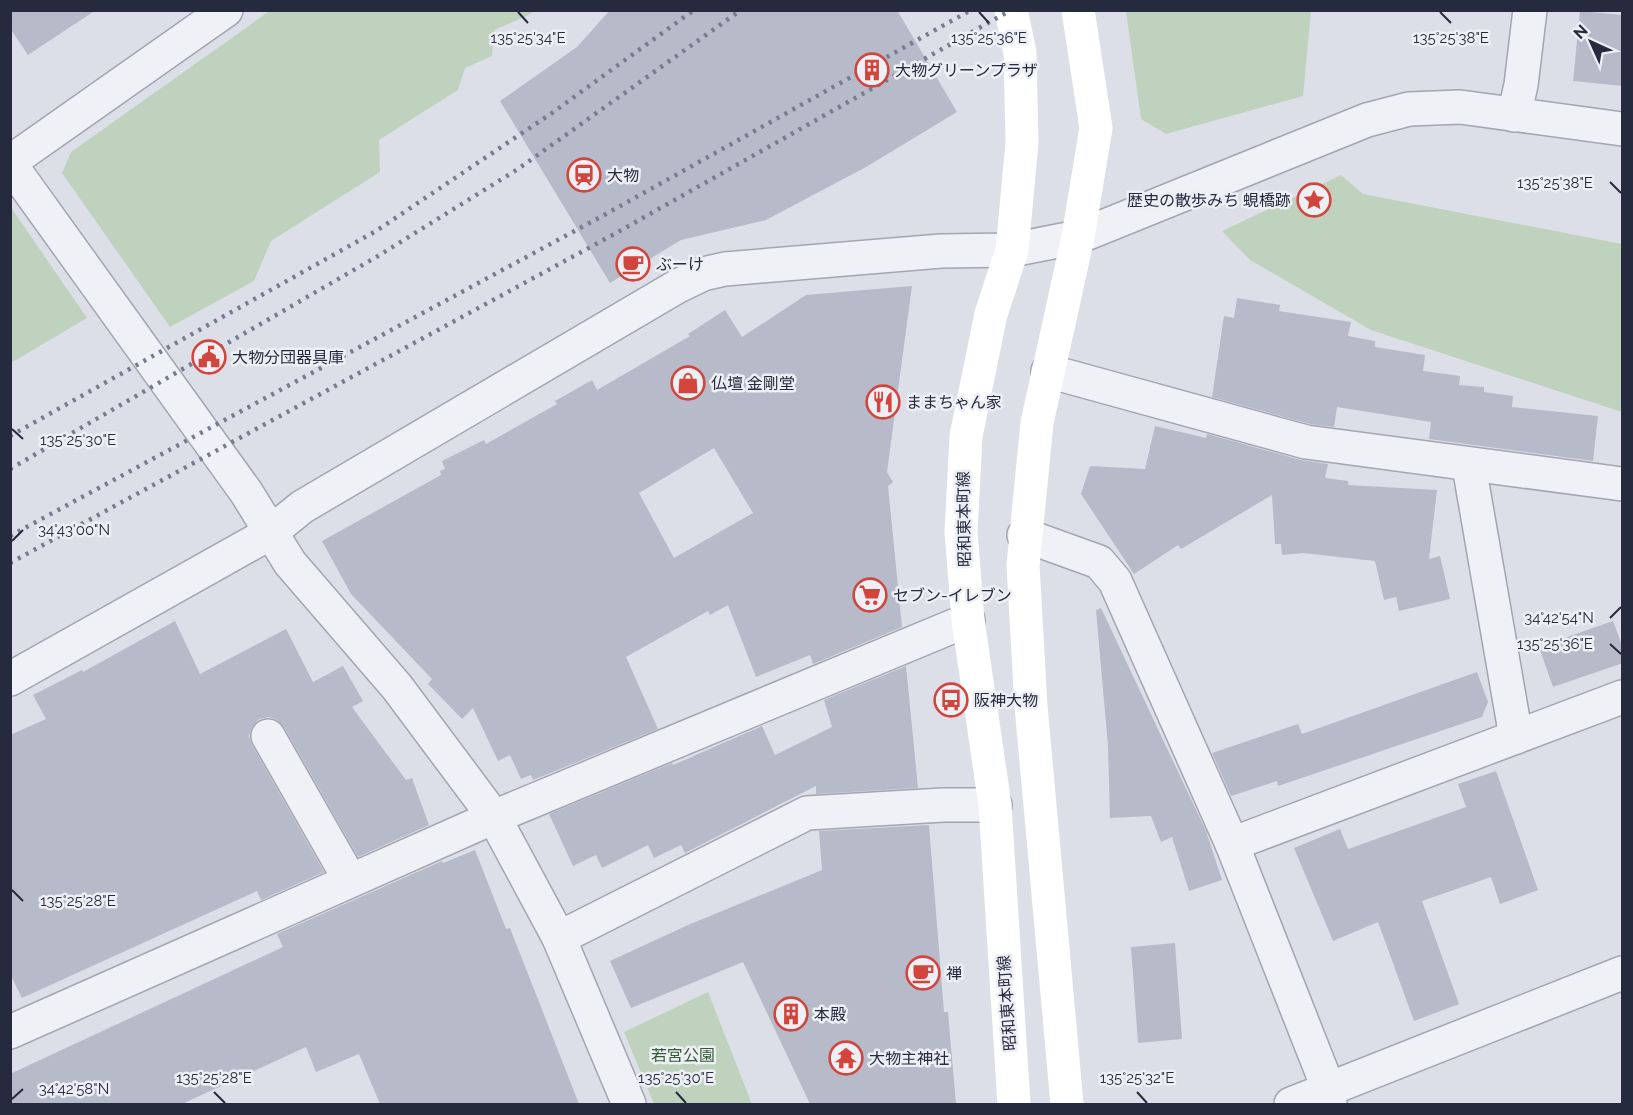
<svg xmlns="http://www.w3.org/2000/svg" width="1633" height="1115" font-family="Raleway,'Noto Sans JP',sans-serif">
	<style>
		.green { fill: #bfd2be }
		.building { fill: #b7bac8; fill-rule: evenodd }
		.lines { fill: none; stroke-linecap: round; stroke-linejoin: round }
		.minor-casing { stroke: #a2a5b2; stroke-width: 36 }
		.tertiary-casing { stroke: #a2a5b2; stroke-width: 36 }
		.minor { stroke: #f0f1f6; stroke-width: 33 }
		.tertiary { stroke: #f0f1f6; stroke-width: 33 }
		.secondary { stroke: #fff; stroke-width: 33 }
		.rail { stroke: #767b92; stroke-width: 4.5; stroke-dasharray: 3 6; stroke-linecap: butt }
		.ticks { fill: none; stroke: #262a3f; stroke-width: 2 }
		.labels { text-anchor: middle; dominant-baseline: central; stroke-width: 5; stroke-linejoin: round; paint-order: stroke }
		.poi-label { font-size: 16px; fill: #262a3f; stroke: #edeff5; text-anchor: start }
		.street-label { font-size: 16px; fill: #262a3f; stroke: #edeff5 }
		.park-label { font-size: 16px; fill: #335b34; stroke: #edeff5 }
		.ticks-label { font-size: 15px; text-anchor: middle; fill: #262a3f; stroke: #edeff5; stroke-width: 5; stroke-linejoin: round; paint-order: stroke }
	</style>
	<rect width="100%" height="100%" fill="#dddfe8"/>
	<g class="green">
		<polygon points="271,10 534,11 527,16 494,30 492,56 465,68 458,90 379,140 380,172 271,241 254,281 170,327 62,173 71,152"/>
		<polygon points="1126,11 1311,11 1303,96 1166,134 1141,119"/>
		<polygon points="1341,175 1363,194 1622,244 1622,412 1371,330 1250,260 1222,231"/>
		<polygon points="10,206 87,318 11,363 10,363"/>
		<polygon points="708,992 752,1104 654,1104 624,1032"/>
	</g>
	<g class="building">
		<polygon points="10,10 96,10 28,55 10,28"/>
		<polygon points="610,10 897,10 957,112 866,167 766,220 681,240 610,283 500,101 577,47"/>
		<polygon points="1580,11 1623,15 1623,86 1573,81"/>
		<path d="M 912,286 L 887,472 L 893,482 L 888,486 L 902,627 L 813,664 L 810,655 L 756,677 L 728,605 L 710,615 L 708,611 L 626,657 L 658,729 L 533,780 L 531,775 L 521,779 L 510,755 L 498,761 L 473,708 L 462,719 L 428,684 L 432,679 L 351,594 L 322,541 L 441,475 L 440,471 L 445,469 L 442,461 L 484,440 L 486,444 L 557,404 L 555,401 L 592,380 L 597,390 L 690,336 L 688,334 L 725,310 L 742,337 L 806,295 ZM 714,448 L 753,513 L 674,558 L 639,493 Z"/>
		<polygon points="1237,298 1280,305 1279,311 1351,322 1348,336 1375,341 1375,347 1425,355 1423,371 1460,376 1459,385 1484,387 1484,392 1513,396 1512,407 1598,416 1593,461 1429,439 1431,422 1337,407 1334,427 1310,424 1212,397 1224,316 1234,318"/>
		<polygon points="1155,426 1206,438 1207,434 1301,460 1328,464 1325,478 1348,481 1348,485 1437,490 1429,559 1440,556 1450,599 1399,611 1396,597 1384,600 1375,561 1303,553 1282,555 1281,544 1275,544 1272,495 1181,549 1178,545 1134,574 1081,494 1090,466 1145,469"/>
		<polygon points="1101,608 1206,831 1222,880 1189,891 1172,837 1161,842 1151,816 1110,818 1108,746 1096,610"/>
		<polygon points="175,621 200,674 286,629 313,682 343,666 363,701 352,707 406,780 412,778 429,825 358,857 284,727 277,720 269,717 259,719 252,727 249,736 252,745 324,872 261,900 257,891 22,998 10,974 10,735 46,719 33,695 82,670 83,672"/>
		<polygon points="1613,621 1623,648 1623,663 1553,687 1539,647"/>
		<polygon points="906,666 918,788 816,794 816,786 685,853 681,845 654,858 648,845 602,868 596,855 573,866 549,814 672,763 673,765 762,726 775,755 832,727 824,700"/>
		<polygon points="1477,672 1488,702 1482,717 1278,786 1277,781 1231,796 1212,753 1298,724 1302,734"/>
		<polygon points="1496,771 1538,890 1500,904 1491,877 1422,901 1459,1004 1414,1021 1378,922 1333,941 1294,848 1340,829 1348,849 1466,807 1458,784"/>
		<polygon points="929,825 944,1012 948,1012 956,1104 810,1104 743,962 631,1008 610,961 688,925 822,870 819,831"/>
		<polygon points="475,850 506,929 510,928 579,1104 380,1104 359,1054 316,1072 306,1047 182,1104 10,1104 10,1074 283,947 277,934 442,861 443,863"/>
		<polygon points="1175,943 1182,1039 1138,1043 1131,947"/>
	</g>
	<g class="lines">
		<g class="minor-casing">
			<g id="minor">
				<polyline points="1514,115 1521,85 1530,10"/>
				<polyline points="10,162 226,10"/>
				<polyline points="10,164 246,492 290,563 397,687 494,817 559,938 629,1104"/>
				<polyline points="1048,371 1306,442 1622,484"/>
				<polyline points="1469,466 1516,737"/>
				<polyline points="1024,535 1099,562 1115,581 1232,844 1329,1090 1330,1104"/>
				<polyline points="10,679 270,533 302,507 678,286 703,274 725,269 941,251 1012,250 1078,237"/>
				<polyline points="268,736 350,880"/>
				<polyline points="1232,844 1622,697"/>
				<polyline points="559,938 807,813 943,805 995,805"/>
				<polyline points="10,1032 494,817 968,620"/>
				<polyline points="1291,1104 1622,973"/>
			</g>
		</g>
		<g class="tertiary-casing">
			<polyline id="tertiary" points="1078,237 1367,120 1409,109 1460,107 1622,129"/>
		</g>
		<use href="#minor" class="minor"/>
		<use href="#tertiary" class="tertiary"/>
		<g class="secondary">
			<polyline points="1011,10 1020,53 1022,143 1012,250 991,314 966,436 961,532 968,620 995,805 1014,1104"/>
			<polyline points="1067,1104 1031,706 1023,565 1037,423 1078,237 1096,128 1078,10"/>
		</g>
		<g class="rail">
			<polyline points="10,436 376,231 552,113 694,10"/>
			<polyline points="10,469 378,256 518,169 741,10"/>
			<polyline points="10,536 606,214 971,10"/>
			<polyline points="10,563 618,232 1011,10"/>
		</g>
	</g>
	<path class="ticks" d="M 518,12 L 528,23M 979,12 L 989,23M 1440,12 L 1451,23M 1610,182 L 1621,193M 12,429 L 23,439M 12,541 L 23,530M 1610,618 L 1621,607M 1610,644 L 1621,654M 12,890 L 23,901M 214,1092 L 225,1103M 676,1092 L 686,1103M 1137,1092 L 1147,1103M 12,1099 L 23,1089"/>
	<defs>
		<g id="building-ring" transform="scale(1.725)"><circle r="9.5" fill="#edeff5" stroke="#d2453d" stroke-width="1.5"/><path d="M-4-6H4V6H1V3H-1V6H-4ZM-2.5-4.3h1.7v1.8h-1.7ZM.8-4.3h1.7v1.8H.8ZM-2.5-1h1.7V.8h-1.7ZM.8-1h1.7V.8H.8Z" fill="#d2453d"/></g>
		<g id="station-ring" transform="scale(1.725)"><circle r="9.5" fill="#edeff5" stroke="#d2453d" stroke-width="1.5"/><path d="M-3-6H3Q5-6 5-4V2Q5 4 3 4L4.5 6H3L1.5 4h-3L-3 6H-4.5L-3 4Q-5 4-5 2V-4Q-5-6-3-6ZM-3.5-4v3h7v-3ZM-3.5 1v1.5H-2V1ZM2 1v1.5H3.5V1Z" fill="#d2453d"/></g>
		<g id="sight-ring" transform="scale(1.725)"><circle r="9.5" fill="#edeff5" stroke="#d2453d" stroke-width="1.5"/><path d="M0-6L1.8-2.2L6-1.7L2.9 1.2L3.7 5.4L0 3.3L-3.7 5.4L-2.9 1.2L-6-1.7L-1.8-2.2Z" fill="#d2453d"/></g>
		<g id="cafe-ring" transform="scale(1.725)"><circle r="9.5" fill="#edeff5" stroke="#d2453d" stroke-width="1.5"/><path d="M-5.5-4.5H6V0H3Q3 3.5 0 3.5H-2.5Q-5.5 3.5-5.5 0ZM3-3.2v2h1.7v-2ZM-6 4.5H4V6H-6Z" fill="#d2453d"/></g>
		<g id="civic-ring" transform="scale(1.725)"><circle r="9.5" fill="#edeff5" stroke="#d2453d" stroke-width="1.5"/><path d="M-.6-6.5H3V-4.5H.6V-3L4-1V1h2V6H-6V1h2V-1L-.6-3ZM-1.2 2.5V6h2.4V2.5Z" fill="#d2453d"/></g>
		<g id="shop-ring" transform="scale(1.725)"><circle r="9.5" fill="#edeff5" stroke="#d2453d" stroke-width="1.5"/><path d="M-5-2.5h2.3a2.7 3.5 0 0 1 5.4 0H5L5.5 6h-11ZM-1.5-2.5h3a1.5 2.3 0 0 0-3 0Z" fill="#d2453d"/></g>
		<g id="restaurant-ring" transform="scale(1.725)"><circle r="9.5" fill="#edeff5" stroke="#d2453d" stroke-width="1.5"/><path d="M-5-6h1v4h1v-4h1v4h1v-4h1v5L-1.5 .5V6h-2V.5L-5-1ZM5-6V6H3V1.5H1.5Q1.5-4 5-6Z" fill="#d2453d"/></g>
		<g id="supermarket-ring" transform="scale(1.725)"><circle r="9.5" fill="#edeff5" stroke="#d2453d" stroke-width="1.5"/><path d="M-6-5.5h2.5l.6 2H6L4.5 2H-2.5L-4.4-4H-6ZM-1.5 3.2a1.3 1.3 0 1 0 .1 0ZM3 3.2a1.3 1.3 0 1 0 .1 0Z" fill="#d2453d"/></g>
		<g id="bus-ring" transform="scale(1.725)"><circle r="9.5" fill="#edeff5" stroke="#d2453d" stroke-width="1.5"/><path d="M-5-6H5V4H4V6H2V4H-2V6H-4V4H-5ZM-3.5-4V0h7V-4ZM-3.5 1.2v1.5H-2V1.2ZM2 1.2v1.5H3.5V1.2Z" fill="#d2453d"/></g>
		<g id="temple-ring" transform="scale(1.725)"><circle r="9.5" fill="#edeff5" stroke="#d2453d" stroke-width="1.5"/><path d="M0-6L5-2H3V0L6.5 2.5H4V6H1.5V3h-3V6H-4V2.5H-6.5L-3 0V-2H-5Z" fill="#d2453d"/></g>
	</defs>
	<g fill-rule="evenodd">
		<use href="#building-ring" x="872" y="70"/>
		<use href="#station-ring" x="584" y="175"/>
		<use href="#sight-ring" x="1314" y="200"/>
		<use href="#cafe-ring" x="633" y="264"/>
		<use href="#civic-ring" x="209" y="357"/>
		<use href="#shop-ring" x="688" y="383"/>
		<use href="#restaurant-ring" x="883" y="402"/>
		<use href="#supermarket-ring" x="870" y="595"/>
		<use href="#bus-ring" x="951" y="700"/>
		<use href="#cafe-ring" x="923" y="973"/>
		<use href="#building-ring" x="791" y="1014"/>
		<use href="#temple-ring" x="846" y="1058"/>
	</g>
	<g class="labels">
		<g class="poi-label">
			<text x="895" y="70">大物グリーンプラザ</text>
			<text x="607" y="175">大物</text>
			<text x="1291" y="200" text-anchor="end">歴史の散歩みち 蜆橋跡</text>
			<text x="656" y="264">ぶーけ</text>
			<text x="232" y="357">大物分団器具庫</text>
			<text x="711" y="383">仏壇 金剛堂</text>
			<text x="906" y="402">ままちゃん家</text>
			<text x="893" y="595">セブン-イレブン</text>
			<text x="974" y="700">阪神大物</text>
			<text x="946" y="973">禅</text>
			<text x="814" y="1014">本殿</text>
			<text x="869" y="1058">大物主神社</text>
		</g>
		<g class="street-label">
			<text transform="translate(964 519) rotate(-91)">昭和東本町線</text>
			<text transform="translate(1007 1003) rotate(-94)">昭和東本町線</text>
		</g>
		<g class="park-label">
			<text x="683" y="1055">若宮公園</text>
		</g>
	</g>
	<g class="ticks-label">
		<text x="528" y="43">135°25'34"E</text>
		<text x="989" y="43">135°25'36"E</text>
		<text x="1451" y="43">135°25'38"E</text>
		<text x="1555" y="188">135°25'38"E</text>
		<text x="78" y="445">135°25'30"E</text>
		<text x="74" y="535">34°43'00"N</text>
		<text x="1559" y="623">34°42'54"N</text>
		<text x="1555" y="649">135°25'36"E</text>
		<text x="78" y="906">135°25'28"E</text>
		<text x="214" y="1083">135°25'28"E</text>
		<text x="676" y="1083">135°25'30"E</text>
		<text x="1137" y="1083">135°25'32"E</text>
		<text x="74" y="1094">34°42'58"N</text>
	</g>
	<rect width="1633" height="1115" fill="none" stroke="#262a3f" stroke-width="24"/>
	<g transform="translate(1591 42) rotate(315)" stroke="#edeff5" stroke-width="4.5" paint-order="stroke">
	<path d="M0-4.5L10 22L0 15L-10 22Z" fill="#262a3f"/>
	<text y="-9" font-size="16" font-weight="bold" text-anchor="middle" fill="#262a3f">N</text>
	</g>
</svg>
